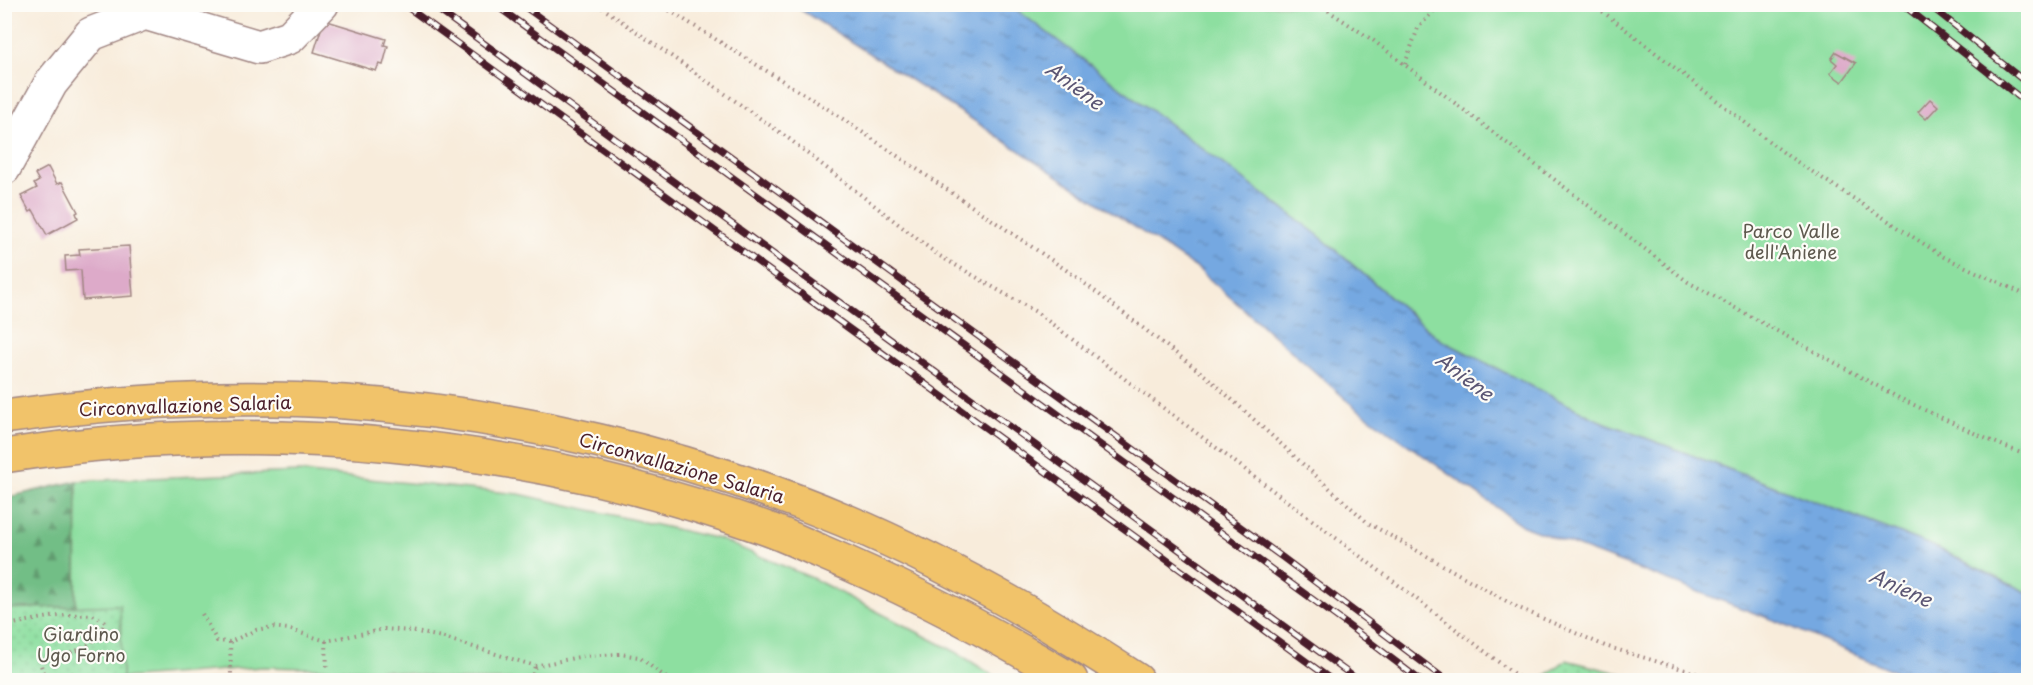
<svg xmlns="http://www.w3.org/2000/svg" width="2033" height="685" font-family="'Playpen Sans',sans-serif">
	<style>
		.forest { fill: url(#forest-firs); stroke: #5e6e58; stroke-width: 1.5 }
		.park { fill: #8ddfa0; stroke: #6c7f66; stroke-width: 1.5 }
		.garden { fill: url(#garden-dots); stroke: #6c7f66; stroke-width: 1.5 }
		.water { fill: url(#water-ripples); stroke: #5f6486; stroke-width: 1.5 }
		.building { fill: #ddaac9 }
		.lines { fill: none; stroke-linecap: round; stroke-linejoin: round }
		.minor-casing { stroke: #a18683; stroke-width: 36 }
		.highway-casing { stroke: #a18683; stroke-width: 36 }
		.path { stroke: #a18683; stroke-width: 4; stroke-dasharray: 1.5 4.5; stroke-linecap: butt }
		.minor { stroke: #fff; stroke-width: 33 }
		.highway { stroke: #f1c36a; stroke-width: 33 }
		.rail-casing { stroke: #4a1f2b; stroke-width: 7 }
		.rail { stroke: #fdfcf7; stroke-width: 4.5; stroke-dasharray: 14; stroke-linecap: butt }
		.labels { text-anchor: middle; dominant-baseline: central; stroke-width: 4.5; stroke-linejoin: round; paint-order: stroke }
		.park-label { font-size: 18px; fill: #5e594e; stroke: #fdfcf7 }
		.street-label { font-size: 18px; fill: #4a1f2b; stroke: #fdfcf7 }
		.water-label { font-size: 20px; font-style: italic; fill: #5b5674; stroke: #fdfcf7 }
	</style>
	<defs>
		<pattern id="forest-firs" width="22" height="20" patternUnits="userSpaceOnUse" patternTransform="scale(1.5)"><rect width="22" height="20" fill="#72be86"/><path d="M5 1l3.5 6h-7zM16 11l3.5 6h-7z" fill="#609a6e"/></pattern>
		<pattern id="garden-dots" width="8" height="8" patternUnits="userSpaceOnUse" patternTransform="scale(1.5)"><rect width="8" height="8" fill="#8ddfa0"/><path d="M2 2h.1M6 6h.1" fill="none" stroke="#7bbf8a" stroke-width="1.8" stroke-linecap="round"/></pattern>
		<pattern id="water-ripples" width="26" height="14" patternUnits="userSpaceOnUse" patternTransform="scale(1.5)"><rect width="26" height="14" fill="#74a8e1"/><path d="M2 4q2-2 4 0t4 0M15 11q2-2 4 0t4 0" fill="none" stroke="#6188b7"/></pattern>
	</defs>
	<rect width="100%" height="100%" fill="#fdfcf7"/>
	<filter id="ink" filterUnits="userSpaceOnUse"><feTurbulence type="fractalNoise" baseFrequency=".0167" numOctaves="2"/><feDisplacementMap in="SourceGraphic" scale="12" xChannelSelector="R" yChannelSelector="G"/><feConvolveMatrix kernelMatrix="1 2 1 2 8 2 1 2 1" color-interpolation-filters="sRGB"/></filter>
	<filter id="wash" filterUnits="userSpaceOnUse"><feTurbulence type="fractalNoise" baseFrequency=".008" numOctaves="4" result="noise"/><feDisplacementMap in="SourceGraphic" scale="24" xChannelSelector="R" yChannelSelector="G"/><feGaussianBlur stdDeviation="1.35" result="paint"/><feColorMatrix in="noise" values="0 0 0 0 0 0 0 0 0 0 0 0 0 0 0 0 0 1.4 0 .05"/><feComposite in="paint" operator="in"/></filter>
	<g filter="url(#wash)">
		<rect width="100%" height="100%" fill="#f8ecdb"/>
		<polygon class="forest" points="77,481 76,607 5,609 4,498"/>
		<g class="park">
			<polygon points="1010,5 2028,5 2028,593 1933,546 1598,420 1439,339 1318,235"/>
			<polygon points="299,472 519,494 719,539 812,578 956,652 1000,680 455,680 385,670 263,667 122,678 120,605 76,607 77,481"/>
		</g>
		<g class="garden">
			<polygon points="120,605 122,678 99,680 5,680 5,609"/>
			<polygon points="1566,660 1646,680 1540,680"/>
		</g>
		<polygon class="water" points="793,5 1010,5 1318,235 1439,339 1598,420 1933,546 2028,593 2028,680 1915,680 1789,626 1523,526 1356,408 1198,269 964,114"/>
		<g id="blocks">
			<g class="building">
				<polygon points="324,20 386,39 384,45 388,46 383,65 379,64 376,71 314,52"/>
				<polygon points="1836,52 1856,63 1842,82 1830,73 1837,64 1831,59"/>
				<polygon points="1930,99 1938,106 1926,119 1918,112"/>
				<polygon points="48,167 57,184 62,182 78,212 76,213 78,218 47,235 33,210 30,212 21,196 37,188 34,184 39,181 35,174"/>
				<polygon points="129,246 133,296 83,300 81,270 66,271 65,256 80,255 79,249"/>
			</g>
		</g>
	</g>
	<g filter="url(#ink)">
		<use href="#blocks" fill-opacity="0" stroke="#a18683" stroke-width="1.5"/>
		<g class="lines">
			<g class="minor-casing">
				<polyline id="minor" points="4,168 51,83 91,34 145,13 259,47 290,37 322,4"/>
			</g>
			<g class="highway-casing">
				<g id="highway">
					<path d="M 4,417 C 116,401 232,394 345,402 C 514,414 687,454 844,520 C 946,563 1044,619 1137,680"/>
					<path d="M 4,456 C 260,416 522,442 765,528 C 785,535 803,544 822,552 C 909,589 991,632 1071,680"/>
				</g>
			</g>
			<g class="path">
				<polyline points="597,4 788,138 938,255 1036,312 1401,587 1522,680"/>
				<polyline points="659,4 831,111 1075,276 1207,377 1368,523 1517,607 1605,646 1719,680"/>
				<polyline points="1318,4 1374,41 1688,282 1899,398 1987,439 2028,456"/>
				<polyline points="1593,4 1788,156 1944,257 2028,296"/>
				<polyline points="1405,64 1418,28 1440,4"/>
				<polyline points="202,614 217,641 230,642 256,630 272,627 288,629 326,641 384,629 412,631 441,637 535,666 584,656 620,654 639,657 669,680"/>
				<path d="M 4,626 C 32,620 63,613 92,615 C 96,616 100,619 105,622 C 96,650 69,653 44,660 L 41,665 L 43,672 L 54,676 L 77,673 L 77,680"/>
				<polyline points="326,641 327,671"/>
				<polyline points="230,642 231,674"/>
				<polyline points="531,680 535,666"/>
			</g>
			<use href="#minor" class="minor"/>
			<use href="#highway" class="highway"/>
			<g class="rail-casing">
				<g id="rail">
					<polyline points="403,4 1332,680"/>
					<polyline points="430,4 1358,680"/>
					<polyline points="494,4 1215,528 1345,623 1420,680"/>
					<polyline points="521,4 1282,557 1446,680"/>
					<polyline points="1902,4 2028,104"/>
					<polyline points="1928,4 2028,84"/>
				</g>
			</g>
			<use href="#rail" class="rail"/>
		</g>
	</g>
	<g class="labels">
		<g class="park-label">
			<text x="1791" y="230">Parco Valle<tspan x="1791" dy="21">dell'Aniene</tspan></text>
			<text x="81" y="633">Giardino<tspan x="81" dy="21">Ugo Forno</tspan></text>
		</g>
		<g class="street-label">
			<text transform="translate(185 405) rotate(-2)">Circonvallazione Salaria</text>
			<text transform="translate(682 467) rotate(16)">Circonvallazione Salaria</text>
		</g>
		<g class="water-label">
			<text transform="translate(1075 85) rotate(36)">Aniene</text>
			<text transform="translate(1465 376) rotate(37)">Aniene</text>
			<text transform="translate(1901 587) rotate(24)">Aniene</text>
		</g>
	</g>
	<rect width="2033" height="685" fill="none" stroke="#fdfcf7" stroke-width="24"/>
</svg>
